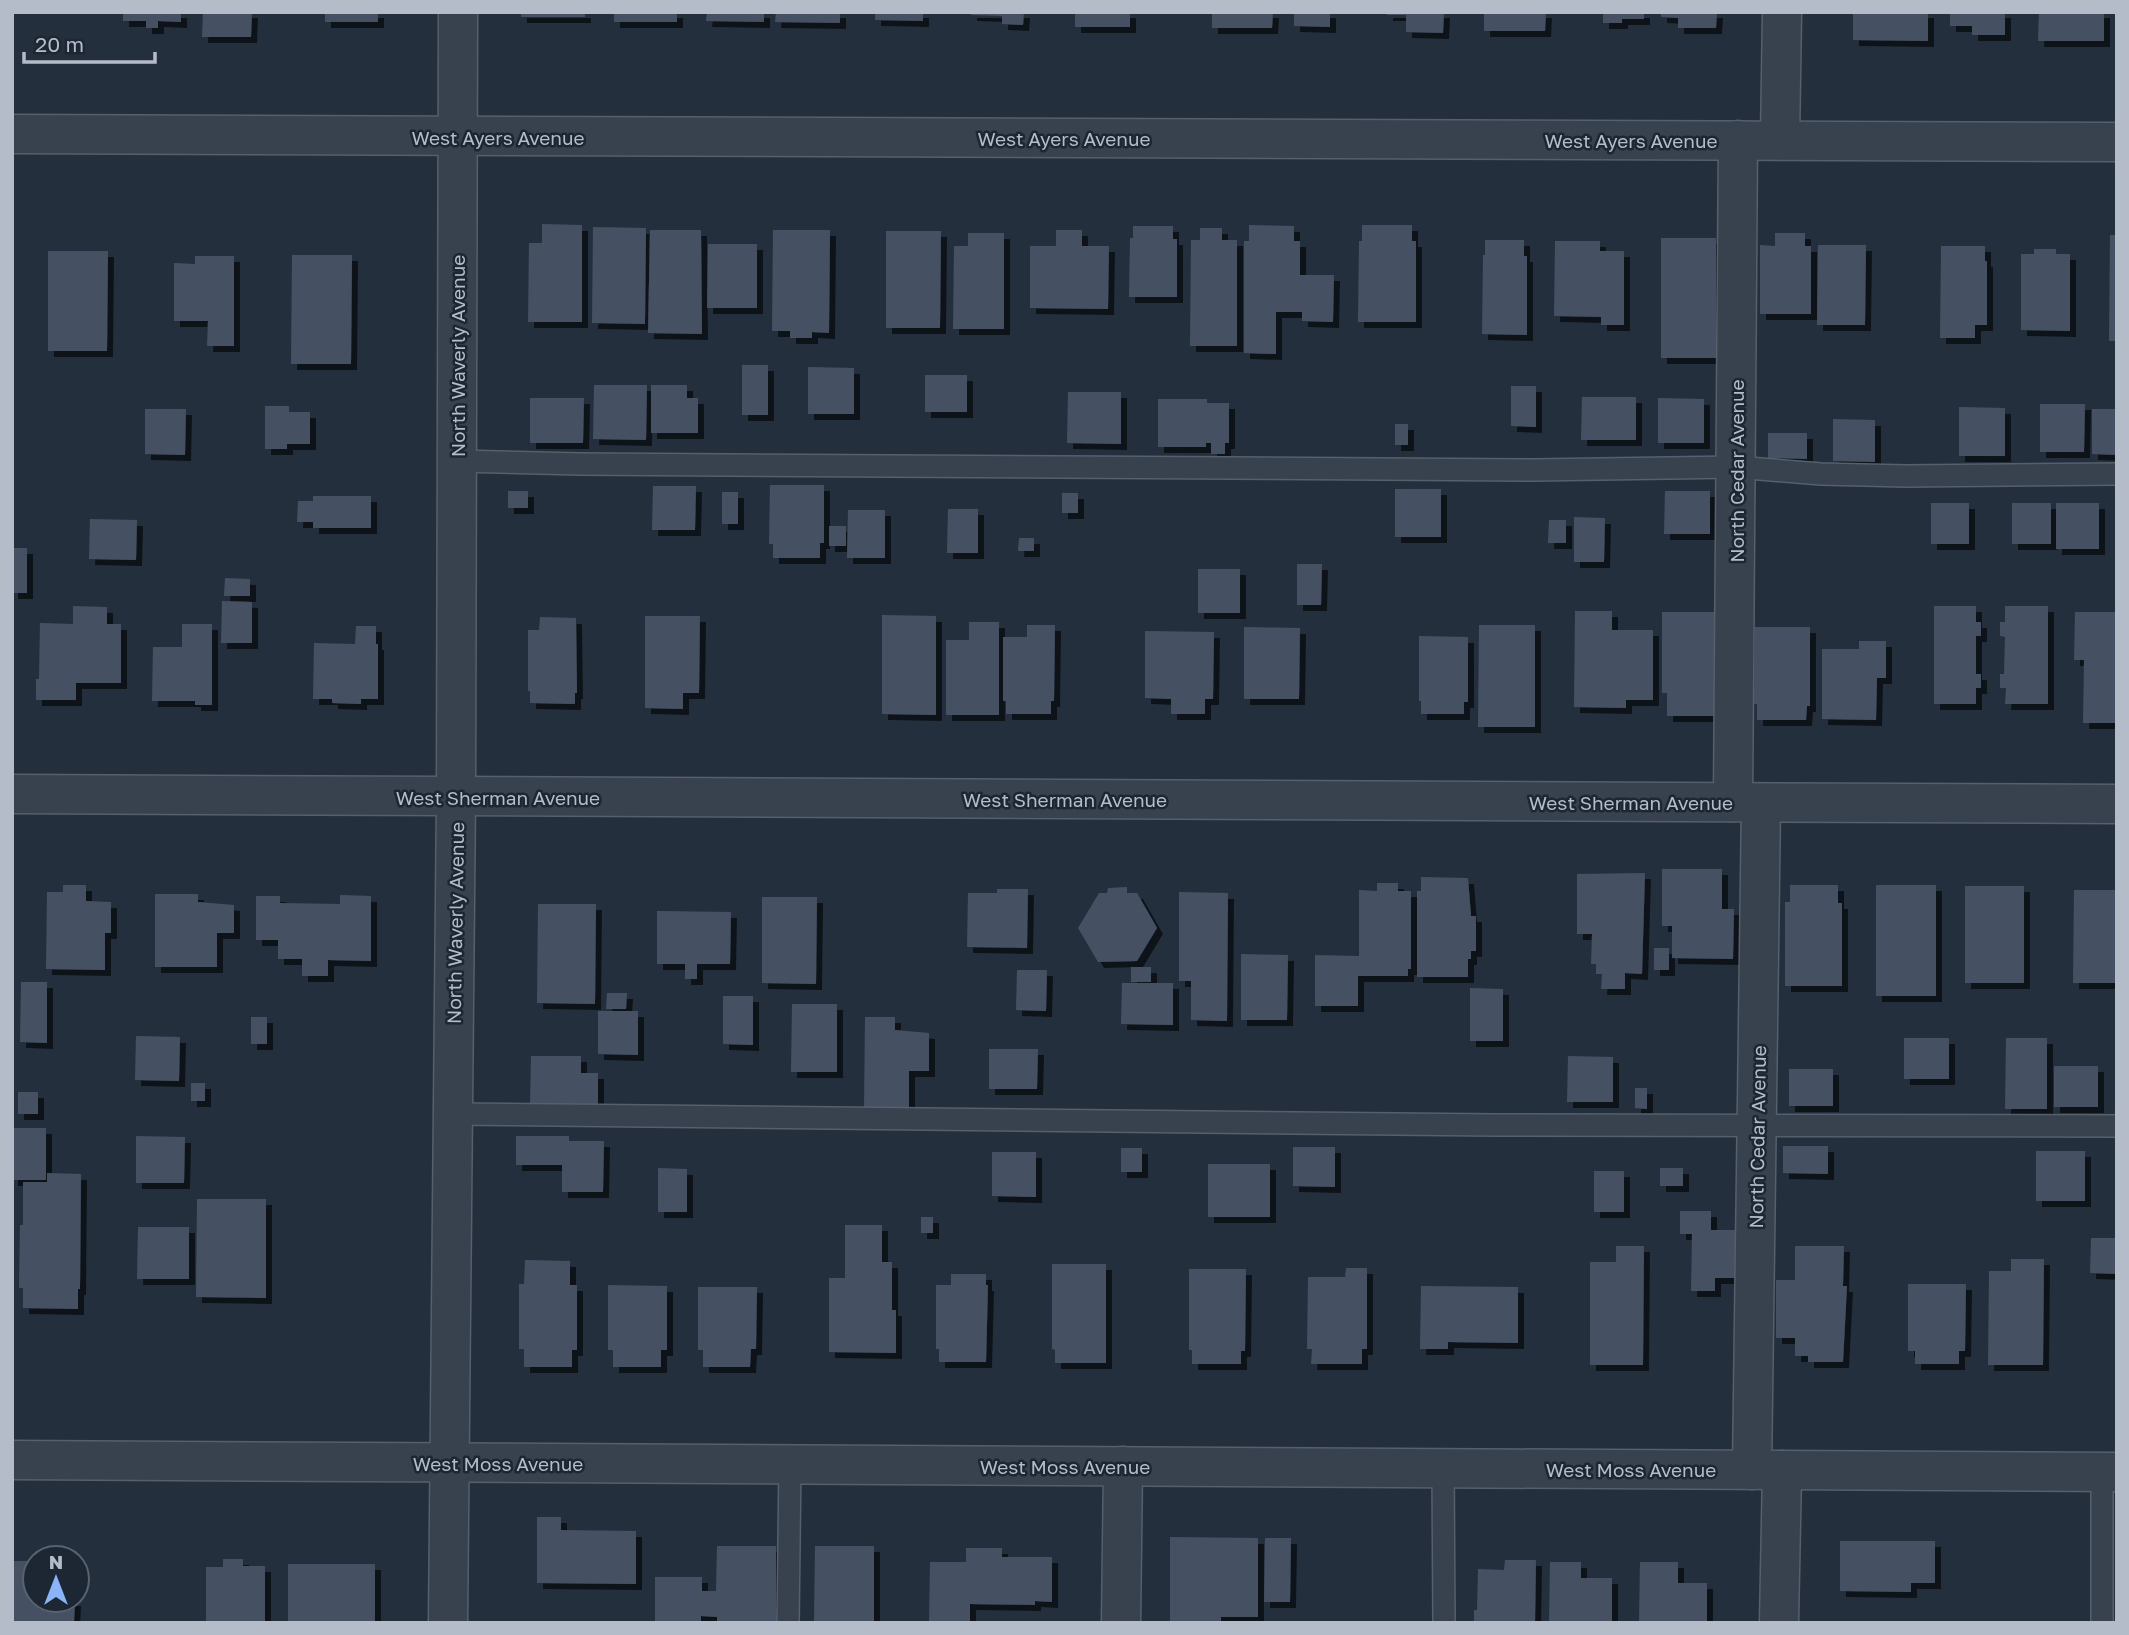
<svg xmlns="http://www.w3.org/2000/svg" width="2129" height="1635" font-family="'Golos Text',sans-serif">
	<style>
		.building { fill: #455162; filter: url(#shadow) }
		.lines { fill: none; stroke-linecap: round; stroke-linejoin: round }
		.lane-casing { stroke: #565f6c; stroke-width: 24 }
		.street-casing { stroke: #565f6c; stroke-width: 41 }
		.lane { stroke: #38414e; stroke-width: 21 }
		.street { stroke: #38414e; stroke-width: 38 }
		.labels { text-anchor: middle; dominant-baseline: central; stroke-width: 5; stroke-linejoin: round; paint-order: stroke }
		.street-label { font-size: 19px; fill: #b4bcc9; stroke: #1d2633 }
	</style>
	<defs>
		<filter id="shadow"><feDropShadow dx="6" dy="6" stdDeviation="0" flood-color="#0009"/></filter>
	</defs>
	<rect width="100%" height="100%" fill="#242f3e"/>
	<g class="building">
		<polygon points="123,12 181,12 181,22 158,21 158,28 146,28 146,21 123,21"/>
		<polygon points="203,12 252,12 251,37 202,37"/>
		<rect x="325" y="12" width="53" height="10"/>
		<rect x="521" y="12" width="64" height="5"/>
		<rect x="614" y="12" width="63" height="10"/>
		<polygon points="707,12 764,12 764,22 706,21"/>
		<polygon points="776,12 840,12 840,23 775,22"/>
		<polygon points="875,12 923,12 923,21 875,20"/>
		<polygon points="971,12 1024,12 1023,25 1002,24 1002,16 971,15"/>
		<rect x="1075" y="12" width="55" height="15"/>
		<polygon points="1212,12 1273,12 1272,28 1212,28"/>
		<polygon points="1294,12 1330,12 1330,27 1294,26"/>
		<polygon points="1387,12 1444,12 1443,33 1406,32 1406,15 1387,15"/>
		<polygon points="1484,12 1546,12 1545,31 1484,31"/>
		<polygon points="1603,12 1644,12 1644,19 1622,19 1622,23 1603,23"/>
		<polygon points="1661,12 1717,12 1716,28 1678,28 1678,18 1661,17"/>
		<polygon points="1853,12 1928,12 1928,41 1853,40"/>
		<polygon points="1950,12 2005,12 2005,35 1972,35 1972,26 1950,26"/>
		<polygon points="2039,12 2104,12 2104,41 2038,41"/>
		<polygon points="542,224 582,225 582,322 528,322 529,243 542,243"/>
		<polygon points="1249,225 1294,226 1294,241 1300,241 1300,275 1334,275 1333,322 1302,321 1302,312 1276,312 1276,354 1244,353 1244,241 1249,241"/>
		<polygon points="1362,225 1412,225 1412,241 1416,241 1416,322 1358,322 1359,241 1362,241"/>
		<polygon points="1133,226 1173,226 1173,239 1177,239 1177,297 1129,297 1130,238 1133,238"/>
		<polygon points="593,227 646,228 645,324 592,323"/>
		<polygon points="1200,228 1222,228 1222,240 1237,240 1237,346 1190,346 1191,240 1200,240"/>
		<polygon points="650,230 701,230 702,334 648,333"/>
		<polygon points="773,230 830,230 829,333 812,332 812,338 790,338 790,331 772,331"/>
		<polygon points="1056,230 1082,230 1082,246 1109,246 1108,309 1030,308 1030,246 1056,246"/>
		<polygon points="886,231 941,231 940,328 886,328"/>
		<polygon points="968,233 1004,233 1004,329 953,329 954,246 968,246"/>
		<polygon points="1775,233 1805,233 1805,246 1811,246 1811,314 1760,314 1760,245 1775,246"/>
		<polygon points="2110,235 2117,235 2117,341 2109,341"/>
		<rect x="1661" y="238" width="55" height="120"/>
		<polygon points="1485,240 1524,240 1524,256 1527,256 1527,335 1482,334 1483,255 1485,255"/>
		<polygon points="1555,241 1600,241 1600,251 1624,251 1624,325 1601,325 1601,317 1554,316"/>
		<polygon points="708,244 757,244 757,308 707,308"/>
		<polygon points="1818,245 1866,245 1865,325 1817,325"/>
		<polygon points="1941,246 1985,246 1985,261 1987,261 1987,325 1975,325 1975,338 1940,338"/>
		<polygon points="2034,249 2056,249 2056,254 2070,254 2070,331 2021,330 2021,254 2034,254"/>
		<polygon points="48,251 108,251 107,351 48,351"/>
		<polygon points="292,255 352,255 351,364 291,364"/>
		<polygon points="195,256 234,256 234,346 207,346 208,321 174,321 174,263 195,264"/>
		<rect x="742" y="365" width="26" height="50"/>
		<polygon points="808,367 854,368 854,414 808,414"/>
		<rect x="925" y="375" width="42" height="37"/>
		<polygon points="594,385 647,385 646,440 593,439"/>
		<polygon points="651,385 687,385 687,398 698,398 698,433 651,433"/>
		<polygon points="1511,386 1536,386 1536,427 1511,426"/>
		<polygon points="1068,392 1121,392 1121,444 1067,443"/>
		<polygon points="1582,397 1636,397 1636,440 1581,440"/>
		<polygon points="530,398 584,398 583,443 530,443"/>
		<polygon points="1658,398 1704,399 1704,443 1658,443"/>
		<polygon points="1158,399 1207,399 1207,403 1229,403 1229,443 1225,443 1225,454 1211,454 1211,443 1206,443 1206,447 1158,447"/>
		<polygon points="2040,404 2085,404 2084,452 2040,452"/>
		<polygon points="265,406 289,406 289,412 310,412 310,444 287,444 287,449 265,449"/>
		<polygon points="1959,407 2005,408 2005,456 1959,456"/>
		<polygon points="145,409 186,409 185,455 145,454"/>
		<polygon points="2092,409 2117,409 2117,455 2092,454"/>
		<polygon points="1833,419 1875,420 1875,462 1833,461"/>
		<rect x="1395" y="424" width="13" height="21"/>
		<polygon points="1768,433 1807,433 1807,459 1768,458"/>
		<polygon points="770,485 824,485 824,543 820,543 820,558 773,558 773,544 769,544"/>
		<polygon points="653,486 696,486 695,530 652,530"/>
		<rect x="1395" y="489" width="46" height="48"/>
		<rect x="508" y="491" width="20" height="17"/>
		<polygon points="1665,491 1710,491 1710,534 1664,534"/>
		<rect x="722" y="492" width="16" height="32"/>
		<rect x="1062" y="493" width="16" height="20"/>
		<polygon points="313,496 371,496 371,528 313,528 313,522 297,522 298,501 313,501"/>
		<rect x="1931" y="503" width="38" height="41"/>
		<rect x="2012" y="503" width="39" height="41"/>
		<rect x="2056" y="503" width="43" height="46"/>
		<polygon points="948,509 978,509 978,553 947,553"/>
		<polygon points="848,510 885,510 885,558 847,558"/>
		<polygon points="1574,517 1605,518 1604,562 1574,562"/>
		<polygon points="90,519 137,520 136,560 89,559"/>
		<polygon points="1549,520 1566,520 1566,543 1548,543"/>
		<rect x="829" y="526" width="17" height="20"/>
		<polygon points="1019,538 1034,538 1034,551 1018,551"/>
		<rect x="12" y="548" width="15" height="45"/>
		<polygon points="1297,564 1322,564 1321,605 1297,605"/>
		<rect x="1198" y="569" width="42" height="44"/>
		<polygon points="225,578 250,579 250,596 224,596"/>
		<polygon points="222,601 252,602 252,643 221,643"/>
		<polygon points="73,606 107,607 107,624 121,624 121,683 76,683 76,700 36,700 36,679 39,679 40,623 73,624"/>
		<polygon points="1934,606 1976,606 1976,622 1981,622 1981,636 1976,636 1976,674 1981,674 1981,688 1976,688 1976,704 1934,704"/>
		<polygon points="2005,606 2048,606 2048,704 2005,704 2006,688 2000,688 2000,674 2004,674 2005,637 2000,636 2000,622 2005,622"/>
		<polygon points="1575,611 1612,611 1612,630 1653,630 1653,700 1626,700 1626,708 1574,707"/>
		<polygon points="1662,612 1722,612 1721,701 1714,701 1714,716 1667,716 1667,693 1662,693"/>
		<polygon points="2075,612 2117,612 2117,723 2083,723 2084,660 2074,660"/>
		<polygon points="882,615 936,616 936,715 882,714"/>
		<polygon points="645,616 700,616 699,693 683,693 683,709 645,708"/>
		<polygon points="540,617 576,618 577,693 575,693 575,704 530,703 530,691 528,691 528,630 539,630"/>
		<polygon points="969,622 999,622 999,715 946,715 946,640 969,640"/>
		<polygon points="182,624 212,624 212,705 195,705 195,701 152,701 153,647 182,647"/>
		<polygon points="1027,625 1055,625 1054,701 1051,701 1051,714 1006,714 1006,701 1003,701 1003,637 1027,637"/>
		<polygon points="1479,625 1535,625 1535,727 1478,727"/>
		<polygon points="356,626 376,626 376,644 378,644 378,699 361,699 361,704 332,703 332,699 313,699 314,643 355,644"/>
		<polygon points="1244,627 1300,628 1299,699 1244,699"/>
		<polygon points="1755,627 1810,627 1810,706 1807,706 1806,720 1757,720 1757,704 1754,704"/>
		<polygon points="1145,631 1214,632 1213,699 1205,699 1205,714 1171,714 1171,699 1145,698"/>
		<polygon points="1419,636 1468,637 1468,702 1464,702 1464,714 1421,714 1421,701 1419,701"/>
		<polygon points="1859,641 1886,641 1886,678 1877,678 1876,720 1822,719 1822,649 1859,649"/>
		<polygon points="1662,869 1722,869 1722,909 1734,909 1733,959 1672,958 1672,926 1662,926"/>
		<polygon points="1645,873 1642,974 1625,973 1625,989 1601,989 1602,974 1596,974 1596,964 1591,964 1592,934 1577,934 1577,874"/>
		<polygon points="1421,877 1468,878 1471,916 1476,916 1476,951 1471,951 1471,959 1468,959 1468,977 1417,977 1417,891 1421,891"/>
		<polygon points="1377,883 1398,883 1398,891 1411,891 1411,969 1408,969 1408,976 1358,976 1358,1006 1315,1006 1315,955 1359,956 1359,890 1377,891"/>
		<polygon points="63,885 86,885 86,901 111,902 111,933 105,933 105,970 46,969 47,892 63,892"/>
		<polygon points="1790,885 1838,885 1838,903 1842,903 1842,986 1785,986 1785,902 1790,902"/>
		<rect x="1876" y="885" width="60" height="111"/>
		<rect x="1965" y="886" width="59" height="97"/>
		<polygon points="1127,887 1127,893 1137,893 1157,928 1137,961 1098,962 1078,928 1099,893 1107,893 1108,888"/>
		<polygon points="997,889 1028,889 1027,948 967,947 968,893 997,893"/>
		<polygon points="2074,890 2117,890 2117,983 2073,983"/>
		<polygon points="1179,892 1228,893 1227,1021 1191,1020 1191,981 1179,981"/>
		<polygon points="155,894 198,894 198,902 234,905 234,933 217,933 217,967 155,967"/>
		<polygon points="340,895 371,896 371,961 328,960 328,976 302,976 302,959 278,959 278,940 256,940 256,896 280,896 280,903 340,904"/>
		<polygon points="762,897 817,897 816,984 762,983"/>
		<polygon points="538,904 596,904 595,1004 537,1003"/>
		<polygon points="657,911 731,912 730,964 697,964 697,979 685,979 685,964 657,964"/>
		<rect x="1654" y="948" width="15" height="22"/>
		<polygon points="1241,954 1288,955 1287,1020 1241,1020"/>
		<rect x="1131" y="967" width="20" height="15"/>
		<polygon points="1017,970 1047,970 1046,1011 1016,1010"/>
		<polygon points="21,982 47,982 47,1043 20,1042"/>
		<polygon points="1122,983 1173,983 1173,1025 1121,1024"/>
		<polygon points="1470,988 1503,989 1503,1041 1470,1041"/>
		<polygon points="607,993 627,993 626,1009 606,1009"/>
		<polygon points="723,996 753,996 753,1045 723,1044"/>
		<polygon points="792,1004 837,1004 837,1072 791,1072"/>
		<polygon points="598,1011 638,1011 638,1055 598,1054"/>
		<rect x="251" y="1017" width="16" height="27"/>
		<polygon points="865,1017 895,1017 895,1030 929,1033 929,1071 909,1071 909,1108 864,1107"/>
		<polygon points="136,1036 180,1037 179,1081 135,1080"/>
		<rect x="1904" y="1038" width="45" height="41"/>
		<polygon points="2006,1038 2047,1038 2047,1109 2005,1109"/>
		<polygon points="989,1049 1038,1049 1037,1089 989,1089"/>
		<polygon points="531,1056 581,1056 581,1073 598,1073 598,1106 530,1106"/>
		<polygon points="1568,1056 1613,1057 1613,1102 1567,1102"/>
		<rect x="2054" y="1066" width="44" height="41"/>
		<rect x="1789" y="1069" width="44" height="37"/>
		<rect x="191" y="1083" width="14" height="18"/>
		<polygon points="1635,1088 1647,1088 1647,1109 1635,1108"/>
		<rect x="18" y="1092" width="20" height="22"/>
		<rect x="12" y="1128" width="34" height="52"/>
		<polygon points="136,1136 185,1137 184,1183 136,1183"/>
		<polygon points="516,1136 569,1136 569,1141 604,1141 603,1192 562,1192 562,1165 516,1165"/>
		<polygon points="1783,1146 1828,1146 1828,1174 1783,1173"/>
		<polygon points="1293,1147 1335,1147 1335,1187 1293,1186"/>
		<rect x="1121" y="1148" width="21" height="24"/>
		<rect x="2036" y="1151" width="49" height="50"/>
		<polygon points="992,1152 1036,1152 1036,1197 992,1196"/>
		<rect x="1208" y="1164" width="62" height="53"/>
		<polygon points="658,1168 687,1169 687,1212 658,1212"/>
		<rect x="1660" y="1168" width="23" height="18"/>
		<rect x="1594" y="1171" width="30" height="41"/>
		<polygon points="47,1173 81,1174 80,1289 78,1289 78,1309 23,1308 23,1288 19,1288 20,1225 23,1225 23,1182 47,1182"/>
		<polygon points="197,1199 266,1199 266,1298 196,1297"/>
		<polygon points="1680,1211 1711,1211 1711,1230 1736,1230 1736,1278 1715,1278 1715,1291 1691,1291 1692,1234 1680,1234"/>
		<rect x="921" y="1217" width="12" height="16"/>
		<polygon points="845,1225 882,1225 882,1262 892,1262 892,1310 896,1310 896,1353 829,1352 829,1278 845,1278"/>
		<polygon points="138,1227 189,1227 189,1279 137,1279"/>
		<polygon points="2091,1238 2117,1238 2117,1274 2090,1273"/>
		<polygon points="1616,1246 1644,1246 1643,1365 1590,1365 1590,1262 1616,1262"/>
		<polygon points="1795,1246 1844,1246 1843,1286 1847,1286 1843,1362 1808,1362 1808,1356 1795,1356 1795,1338 1776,1338 1776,1280 1795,1280"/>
		<polygon points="2011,1259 2044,1259 2043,1365 1988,1365 1989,1271 2011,1271"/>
		<polygon points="525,1260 570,1261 570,1285 577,1285 577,1350 572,1350 572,1367 524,1367 524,1349 519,1349 519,1284 524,1284"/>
		<polygon points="1052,1264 1106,1264 1106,1363 1055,1363 1055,1350 1052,1349"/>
		<polygon points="1346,1268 1367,1268 1367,1349 1362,1349 1362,1364 1311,1364 1312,1349 1307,1349 1308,1277 1345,1277"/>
		<polygon points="1189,1269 1246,1269 1245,1351 1241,1351 1241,1364 1192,1364 1192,1350 1189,1350"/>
		<polygon points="951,1274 986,1274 986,1285 988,1285 986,1362 939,1362 939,1349 936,1349 936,1285 951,1285"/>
		<polygon points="1908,1284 1966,1284 1965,1351 1959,1351 1959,1364 1915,1364 1915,1351 1908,1351"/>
		<polygon points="608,1285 667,1286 667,1350 661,1350 661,1367 613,1367 613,1350 608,1350"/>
		<polygon points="1421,1286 1518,1287 1518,1343 1448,1342 1448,1349 1420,1349"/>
		<polygon points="698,1287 757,1287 756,1349 751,1349 750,1367 703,1367 703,1350 698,1350"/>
		<polygon points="537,1517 561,1517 561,1530 636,1531 636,1584 537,1583"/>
		<polygon points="1170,1537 1258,1538 1258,1617 1221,1617 1221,1623 1170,1623"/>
		<polygon points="1265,1538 1291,1538 1290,1602 1264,1602"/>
		<polygon points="1840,1541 1935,1541 1935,1583 1911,1583 1911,1592 1840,1591"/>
		<polygon points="717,1546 776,1546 776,1623 717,1623 717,1617 701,1616 701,1623 655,1623 655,1577 702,1577 702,1591 716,1591"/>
		<polygon points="815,1546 874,1546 874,1623 814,1623"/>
		<polygon points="966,1548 1002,1548 1002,1557 1052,1557 1052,1602 1035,1601 1035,1605 970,1604 970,1622 929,1622 930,1562 966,1562"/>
		<polygon points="223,1559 243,1559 243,1566 265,1566 265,1622 206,1622 206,1567 223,1567"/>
		<polygon points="1505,1560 1536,1560 1535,1623 1474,1623 1474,1610 1477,1610 1478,1569 1504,1570"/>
		<polygon points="12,1561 35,1561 35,1600 75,1600 74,1623 12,1623"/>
		<polygon points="1550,1562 1581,1562 1581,1578 1612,1578 1612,1623 1549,1623"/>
		<polygon points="1640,1562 1678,1562 1678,1583 1707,1583 1707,1623 1639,1623"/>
		<rect x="288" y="1564" width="87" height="59"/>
	</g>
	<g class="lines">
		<g class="lane-casing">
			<g id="lane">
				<polyline points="457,461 580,464 1534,470 1736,467 1821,474 1906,476 2117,474"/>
				<polyline points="453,1114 1494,1125 2117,1126"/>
				<polyline points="1443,1468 1444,1623"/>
				<polyline points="2102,1472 2102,1623"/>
				<polyline points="788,1623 790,1464"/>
			</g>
		</g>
		<g class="street-casing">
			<g id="street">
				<polyline points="12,134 2117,142"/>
				<polyline points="1780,140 1782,12"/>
				<polyline points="12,794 2117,804"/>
				<polyline points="1733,802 1738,140"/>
				<polyline points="12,1460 2117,1472"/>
				<polyline points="1752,1470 1761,803"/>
				<polyline points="448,1623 456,796 458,12"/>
				<polyline points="1121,1623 1123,1466"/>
				<polyline points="1779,1623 1782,1470"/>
			</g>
		</g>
		<use href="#lane" class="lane"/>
		<use href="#street" class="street"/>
	</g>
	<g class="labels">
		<g class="street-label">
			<text x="498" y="137">West Ayers Avenue</text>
			<text x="1064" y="138">West Ayers Avenue</text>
			<text x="1631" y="140">West Ayers Avenue</text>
			<text transform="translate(457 356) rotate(-90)">North Waverly Avenue</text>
			<text transform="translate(1736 471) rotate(-90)">North Cedar Avenue</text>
			<text x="498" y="797">West Sherman Avenue</text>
			<text x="1065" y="799">West Sherman Avenue</text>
			<text x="1631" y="802">West Sherman Avenue</text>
			<text transform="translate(455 923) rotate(-89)">North Waverly Avenue</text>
			<text transform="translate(1757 1137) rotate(-89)">North Cedar Avenue</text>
			<text x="498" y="1463">West Moss Avenue</text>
			<text x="1065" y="1466">West Moss Avenue</text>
			<text x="1631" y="1469">West Moss Avenue</text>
		</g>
	</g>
	<rect width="2129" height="1635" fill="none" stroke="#b4bcc9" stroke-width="28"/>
	<g transform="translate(56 1579)"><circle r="33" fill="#1d2633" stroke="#59626f" stroke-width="2"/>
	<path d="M0-5L12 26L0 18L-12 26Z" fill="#8ab4f8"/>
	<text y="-10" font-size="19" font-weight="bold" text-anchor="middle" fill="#b4bcc9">N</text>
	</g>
	<path d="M24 52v10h131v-10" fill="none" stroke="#b4bcc9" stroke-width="3.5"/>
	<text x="35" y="52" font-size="21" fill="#b4bcc9" stroke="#1d2633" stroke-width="5" paint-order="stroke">20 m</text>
</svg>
